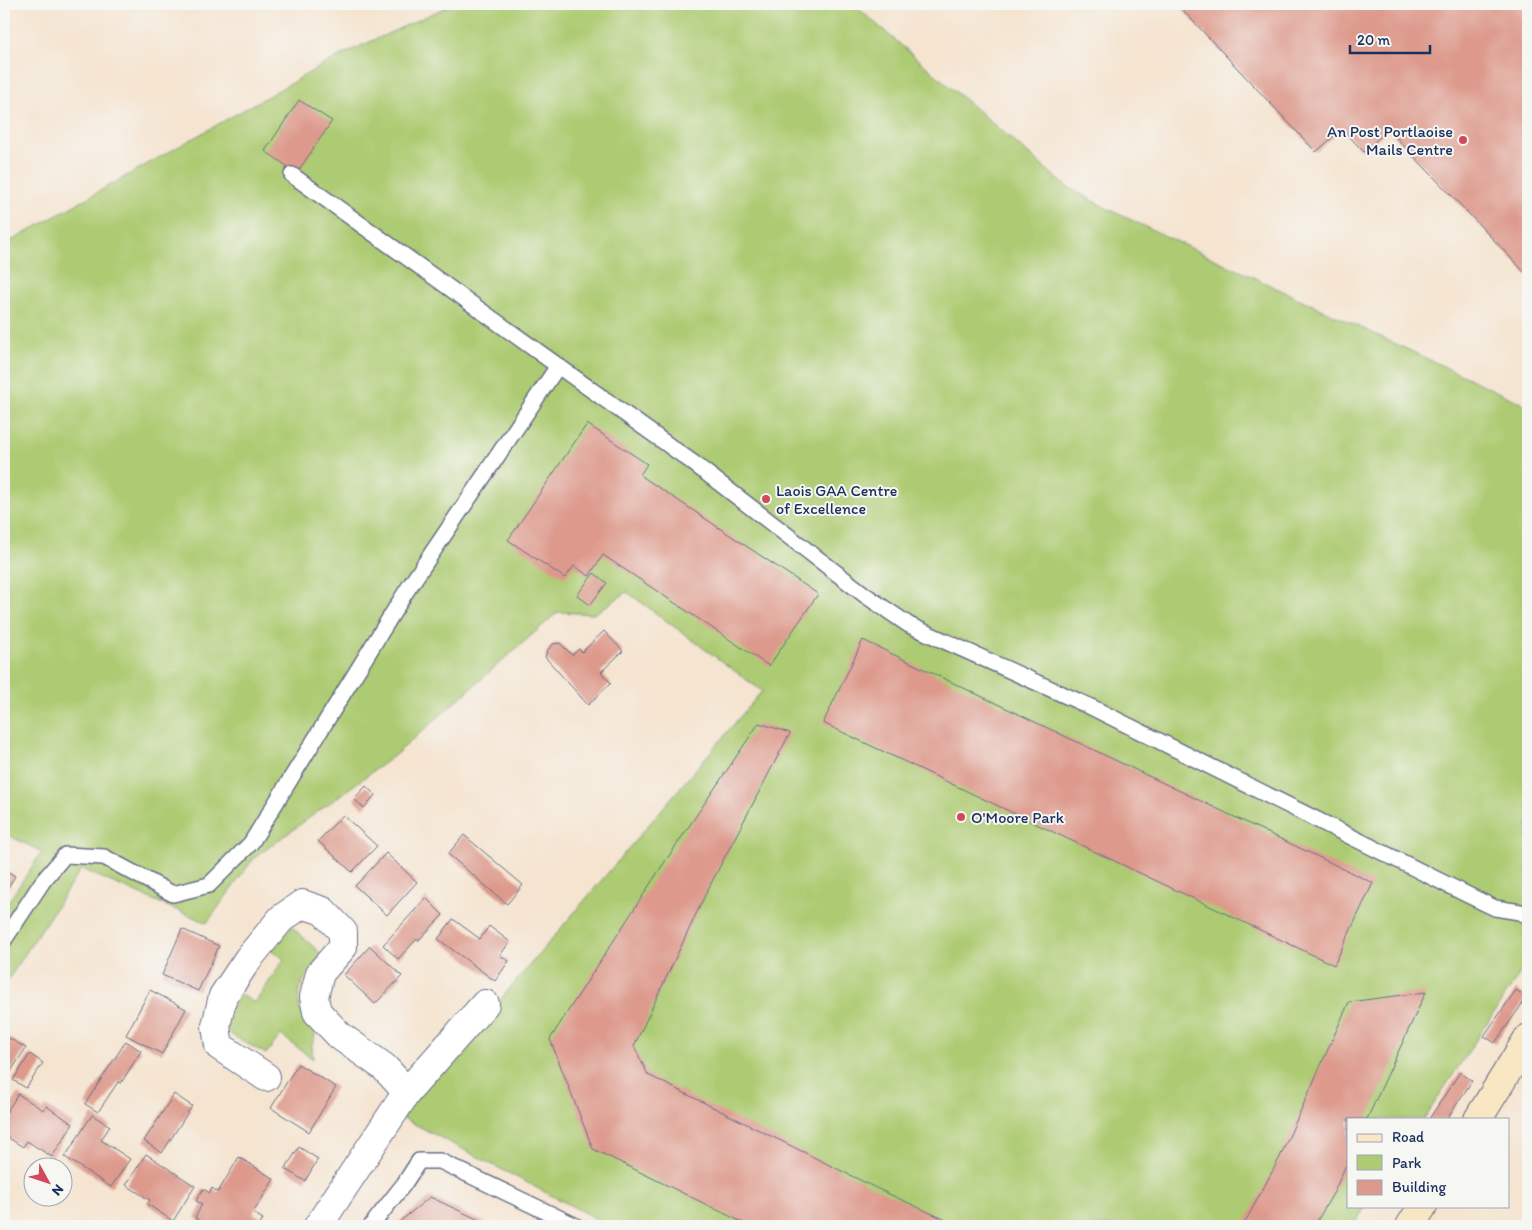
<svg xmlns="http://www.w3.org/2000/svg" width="1532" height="1230" font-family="Itim,sans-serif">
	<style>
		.green { fill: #adcb72; stroke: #647d68 }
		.building { fill: #dd9a8c }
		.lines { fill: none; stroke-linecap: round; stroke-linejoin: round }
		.service-casing { stroke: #676e86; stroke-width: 18 }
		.minor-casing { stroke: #676e86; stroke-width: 30 }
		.secondary-casing { stroke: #676e86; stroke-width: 30 }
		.service { stroke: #fff; stroke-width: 15 }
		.minor { stroke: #fff; stroke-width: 28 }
		.secondary { stroke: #f9e7c3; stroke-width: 28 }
		.poi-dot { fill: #d1495b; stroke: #f6f6f2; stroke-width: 2 }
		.labels { text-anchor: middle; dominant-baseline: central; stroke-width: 4; stroke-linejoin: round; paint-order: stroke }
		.poi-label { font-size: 16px; fill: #1b2f5e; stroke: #f6f6f2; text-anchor: start }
	</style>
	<rect width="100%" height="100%" fill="#f6f6f2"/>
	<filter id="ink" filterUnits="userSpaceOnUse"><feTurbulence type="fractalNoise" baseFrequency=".02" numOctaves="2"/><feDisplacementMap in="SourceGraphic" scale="10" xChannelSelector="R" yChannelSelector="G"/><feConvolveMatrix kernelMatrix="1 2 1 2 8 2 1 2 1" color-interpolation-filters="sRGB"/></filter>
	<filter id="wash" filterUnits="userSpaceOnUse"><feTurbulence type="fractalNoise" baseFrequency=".0096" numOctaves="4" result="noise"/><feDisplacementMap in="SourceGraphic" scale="20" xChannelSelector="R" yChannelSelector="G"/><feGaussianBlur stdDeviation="1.12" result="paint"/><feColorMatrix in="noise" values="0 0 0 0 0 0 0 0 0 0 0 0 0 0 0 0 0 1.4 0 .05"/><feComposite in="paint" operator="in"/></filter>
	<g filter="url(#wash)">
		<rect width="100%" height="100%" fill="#f5e4d0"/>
		<g class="green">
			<polygon points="453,4 853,4 1066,186 1110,210 1528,406 1528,961 1424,1119 1348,1119 1348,1206 1366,1206 1353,1226 610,1226 401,1117 762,691 627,592 594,614 558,612 395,755 253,859 207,923 81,869 4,986 4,908 42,852 4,833 4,245 339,56"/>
			<path d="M 292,927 L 322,955 C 309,971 292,989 301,1012 C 304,1019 312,1026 316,1032 L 312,1045 L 313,1059 L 281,1035 L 266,1054 L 232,1035 L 226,1028 L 229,1013 L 240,994 L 255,1003 L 284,959 L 267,947 Z"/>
		</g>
		<g id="blocks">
			<g class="building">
				<polygon points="1177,4 1528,4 1528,276 1388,129 1364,152 1342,129 1316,152"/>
				<polygon points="299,100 332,121 297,173 265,151"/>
				<polygon points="587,424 647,464 640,475 818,594 769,666 603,555 589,576 574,566 565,578 508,540"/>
				<polygon points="594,573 607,583 590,605 577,595"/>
				<polygon points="604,631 623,651 601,672 611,683 588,705 545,657 547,651 553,644 560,643 572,655 579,649 582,652"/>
				<polygon points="863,640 1373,883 1334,965 823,723"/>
				<polygon points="759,723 790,733 707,891 634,1046 648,1075 878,1189 959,1226 750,1226 593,1149 550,1039 658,872"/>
				<polygon points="366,786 375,795 364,808 354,799"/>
				<polygon points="343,815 377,846 352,872 318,841"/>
				<polygon points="464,835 523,885 507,904 448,854"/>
				<polygon points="386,853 417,882 387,915 355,886"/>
				<polygon points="4,869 15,876 4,894"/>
				<polygon points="426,898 443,915 418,941 417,939 398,959 383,945"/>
				<polygon points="453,919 480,939 489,926 510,942 500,955 509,961 495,981 438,939"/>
				<polygon points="182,929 219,946 198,991 162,975"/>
				<polygon points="370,946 402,976 375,1004 344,975"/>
				<polygon points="150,990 186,1009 162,1054 126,1035"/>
				<polygon points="1516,990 1527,997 1495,1043 1484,1036"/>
				<polygon points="1426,992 1367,1119 1348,1119 1348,1160 1334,1192 1314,1226 1243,1226 1280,1157 1349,1002"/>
				<polygon points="9,1038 26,1048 4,1082 4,1047"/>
				<polygon points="126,1041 141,1051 121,1083 118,1082 98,1112 85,1104"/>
				<polygon points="30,1054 43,1063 26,1088 13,1080"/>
				<polygon points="298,1064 336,1087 309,1132 271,1108"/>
				<polygon points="1460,1072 1472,1081 1447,1119 1429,1119"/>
				<polygon points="18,1094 43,1110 46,1106 73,1124 52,1157 27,1141 23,1147 4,1135 4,1116"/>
				<polygon points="174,1094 192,1106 162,1153 144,1141"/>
				<polygon points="92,1115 110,1126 101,1140 130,1159 111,1187 65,1157"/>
				<polygon points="299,1147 318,1159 305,1181 285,1169"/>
				<polygon points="146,1154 195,1186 173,1221 147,1204 150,1200 126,1185"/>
				<polygon points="239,1157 274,1179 253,1213 263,1219 259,1226 195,1226 199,1220 195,1218 202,1204 196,1201 203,1189 210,1193 212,1188 218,1192"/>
				<polygon points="430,1197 492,1226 394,1226"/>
			</g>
		</g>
	</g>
	<g filter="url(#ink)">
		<use href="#blocks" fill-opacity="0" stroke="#676e86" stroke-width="1"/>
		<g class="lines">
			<g class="service-casing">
				<g id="service">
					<polyline points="292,175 692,462 865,595 909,625 1091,707 1468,895 1495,908 1520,912 1528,916"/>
					<polyline points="4,940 43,881 65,855 104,857 173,894 209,885 251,843 407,590 558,366"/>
					<polyline points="371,1226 404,1184 419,1161 440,1161 576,1226"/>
				</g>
			</g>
			<g class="minor-casing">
				<g id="minor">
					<polyline points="266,1077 219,1046 216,1026 223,996 248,959 281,919 302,904 323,911 343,932 343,947 320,973 314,997 317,1012 340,1036 384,1067 407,1092"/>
					<polyline points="318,1226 407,1092 485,1004"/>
				</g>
			</g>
			<g class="secondary-casing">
				<g id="secondary">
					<polyline points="1478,1119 1528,1038"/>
					<polyline points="1410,1226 1423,1206"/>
				</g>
			</g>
			<use href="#service" class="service"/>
			<use href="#minor" class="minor"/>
			<use href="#secondary" class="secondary"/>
		</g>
	</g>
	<g class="poi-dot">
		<circle cx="1463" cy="140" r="5"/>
		<circle cx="766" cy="499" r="5"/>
		<circle cx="961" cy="817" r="5"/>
	</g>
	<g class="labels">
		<g class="poi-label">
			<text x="1453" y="131" text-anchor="end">An Post Portlaoise<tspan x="1453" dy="18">Mails Centre</tspan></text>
			<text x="776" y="490">Laois GAA Centre<tspan x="776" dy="18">of Excellence</tspan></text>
			<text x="971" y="817">O'Moore Park</text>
		</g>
	</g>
	<rect width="1532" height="1230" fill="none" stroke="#f6f6f2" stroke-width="20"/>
	<rect x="1347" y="1118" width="162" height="90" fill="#f6f6f2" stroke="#9ea6b7"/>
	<rect x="1357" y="1134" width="25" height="8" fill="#f9e7c3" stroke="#9ea6b7"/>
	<text x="1392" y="1142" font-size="15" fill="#1b2f5e">Road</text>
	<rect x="1357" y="1155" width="25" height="15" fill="#adcb72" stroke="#9ea6b7"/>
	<text x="1392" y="1168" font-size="15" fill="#1b2f5e">Park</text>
	<rect x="1357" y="1180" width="25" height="15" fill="#dd9a8c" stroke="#9ea6b7"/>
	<text x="1392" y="1192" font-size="15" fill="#1b2f5e">Building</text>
	<g transform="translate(48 1182) rotate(130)"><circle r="24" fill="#f6f6f2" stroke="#9ea6b7"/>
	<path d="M0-4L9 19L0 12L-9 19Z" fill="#d1495b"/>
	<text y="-8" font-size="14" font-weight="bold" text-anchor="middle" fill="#1b2f5e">N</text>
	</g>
	<path d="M1350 45v8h80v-8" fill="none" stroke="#1b2f5e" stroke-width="2.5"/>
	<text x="1357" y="45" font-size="15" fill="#1b2f5e" stroke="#f6f6f2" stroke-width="4" paint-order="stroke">20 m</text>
</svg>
